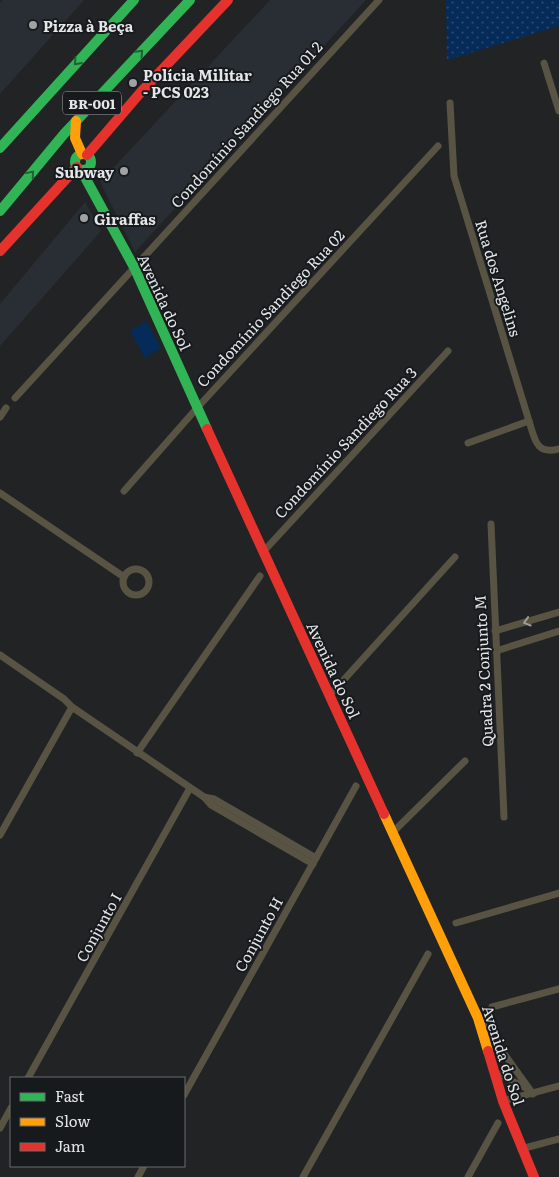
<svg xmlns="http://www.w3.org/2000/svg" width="559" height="1177" font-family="Literata,serif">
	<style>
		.built { fill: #292e35 }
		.grass { fill: url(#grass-dots) }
		.pitch { fill: #052b59 }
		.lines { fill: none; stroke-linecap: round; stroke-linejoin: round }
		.street { stroke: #585342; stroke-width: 7 }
		.fast { stroke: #30b455; stroke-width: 10 }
		.slow { stroke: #ff9f0a; stroke-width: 10 }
		.jam { stroke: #e5322d; stroke-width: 10 }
		.oneway { stroke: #225f36 }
		.oneway2 { stroke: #9e9c95 }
		.poi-dot { fill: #a0a2a4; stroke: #171a1d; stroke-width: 2 }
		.labels { text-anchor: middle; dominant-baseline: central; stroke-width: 4; stroke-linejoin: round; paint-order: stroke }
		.shield { fill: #171a1d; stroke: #a6a9ab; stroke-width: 1 }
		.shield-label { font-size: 14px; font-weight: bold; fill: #e4e6e8 }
		.poi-label { font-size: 15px; font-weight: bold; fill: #e4e6e8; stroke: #171a1d; text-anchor: start }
		.street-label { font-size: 15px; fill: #e4e6e8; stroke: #171a1d }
	</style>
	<defs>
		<pattern id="grass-dots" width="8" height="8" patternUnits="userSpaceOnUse" patternTransform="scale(1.25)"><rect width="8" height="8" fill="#052b59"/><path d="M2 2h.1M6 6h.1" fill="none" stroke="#294a71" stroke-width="1.8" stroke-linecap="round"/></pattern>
	</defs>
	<rect width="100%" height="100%" fill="#222325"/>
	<g class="built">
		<polygon points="3,0 84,0 0,94 0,3"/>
		<polygon points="270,0 366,0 135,252 100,182"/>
		<polygon points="85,202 101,231 0,346 0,304"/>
	</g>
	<polygon class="grass" points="446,0 559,0 559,26 447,60"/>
	<polygon class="pitch" points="146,321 161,348 145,358 130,331"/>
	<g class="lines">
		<g class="street">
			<polyline points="544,63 559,111"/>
			<path d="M 450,103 L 454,176 L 529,421 C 535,440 536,455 559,449"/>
			<polyline points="15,398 379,0"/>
			<polyline points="0,417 6,408"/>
			<polyline points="468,443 529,421"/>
			<polyline points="124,491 197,408 438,146"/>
			<polyline points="0,493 124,577"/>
			<polyline points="491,524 504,817"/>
			<polyline points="263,552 448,351"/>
			<circle cx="136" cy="582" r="13"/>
			<polyline points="495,631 559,612"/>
			<polyline points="496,651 559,631"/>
			<polyline points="0,655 64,699 72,707 204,797 211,805 313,864"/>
			<polyline points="330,695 455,557"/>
			<polyline points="137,753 260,576"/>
			<polyline points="204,797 214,799 316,858"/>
			<polyline points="392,833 465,761"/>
			<polyline points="0,835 72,707"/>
			<polyline points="456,923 559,893"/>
			<polyline points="492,1007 559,989"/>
			<polyline points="482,1023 533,1094"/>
			<polyline points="494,1072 528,1089"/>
			<polyline points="28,1078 190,788"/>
			<polyline points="184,1095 356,786"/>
			<polyline points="503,1101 559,1086"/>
			<polyline points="0,1128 11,1108"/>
			<polyline points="521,1149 559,1139"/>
			<polyline points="138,1177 144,1166"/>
			<polyline points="303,1177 428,954"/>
			<polyline points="468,1177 498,1123"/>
		</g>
		<g class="fast">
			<polyline points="0,148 134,0"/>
			<circle cx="83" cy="162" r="8"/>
			<polyline points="81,170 134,267 207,429"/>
			<polyline points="0,211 64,134 190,0"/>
		</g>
		<g class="slow">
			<polyline points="76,121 75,138 82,154"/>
			<polyline points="384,814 478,1018 488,1051"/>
		</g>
		<g class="jam">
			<polyline points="87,155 141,92 228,0"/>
			<polyline points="0,251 77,167"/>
			<polyline points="207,429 384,814"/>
			<polyline points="488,1051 503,1101 534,1177"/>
		</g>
	</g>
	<defs><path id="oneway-chevron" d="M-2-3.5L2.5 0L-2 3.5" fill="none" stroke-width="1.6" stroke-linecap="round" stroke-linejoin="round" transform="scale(1.25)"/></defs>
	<g class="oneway">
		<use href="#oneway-chevron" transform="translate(140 53) rotate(-47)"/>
		<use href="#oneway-chevron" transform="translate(77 62) rotate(132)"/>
		<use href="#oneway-chevron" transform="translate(31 174) rotate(-50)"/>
	</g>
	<use class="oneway2" href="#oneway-chevron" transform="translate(527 622) rotate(163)"/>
	<g class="poi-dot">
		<circle cx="33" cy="25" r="5"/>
		<circle cx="133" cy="83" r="5"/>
		<circle cx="124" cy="171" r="5"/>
		<circle cx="84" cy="218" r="5"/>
	</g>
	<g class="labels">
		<rect class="shield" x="63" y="91.5" width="58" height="23" rx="4"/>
		<g class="shield-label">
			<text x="92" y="103">BR-001</text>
		</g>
		<g class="poi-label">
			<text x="43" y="25">Pizza à Beça</text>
			<text x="143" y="74">Polícia Militar<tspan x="143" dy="17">- PCS 023</tspan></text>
			<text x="114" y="171" text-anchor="end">Subway</text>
			<text x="94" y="218">Giraffas</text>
		</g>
		<g class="street-label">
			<text transform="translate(246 124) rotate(-48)">Condomínio Sandiego Rua 01 2</text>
			<text transform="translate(499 278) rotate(73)">Rua dos Angelins</text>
			<text transform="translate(165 302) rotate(65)">Avenida do Sol</text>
			<text transform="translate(270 308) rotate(-47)">Condomínio Sandiego Rua 02</text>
			<text transform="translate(345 442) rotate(-47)">Condomínio Sandiego Rua 3</text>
			<text transform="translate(334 670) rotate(65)">Avenida do Sol</text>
			<text transform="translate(483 671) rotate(-93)">Quadra 2 Conjunto M</text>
			<text transform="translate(98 927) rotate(-61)">Conjunto I</text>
			<text transform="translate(258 934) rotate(-61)">Conjunto H</text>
			<text transform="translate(504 1055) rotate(72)">Avenida do Sol</text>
		</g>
	</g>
	<rect x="10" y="1077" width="175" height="90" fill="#171a1d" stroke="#696c6e"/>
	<rect x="20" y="1093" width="25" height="8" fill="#30b455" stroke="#696c6e"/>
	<text x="55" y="1102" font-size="15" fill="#e4e6e8">Fast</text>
	<rect x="20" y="1118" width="25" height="8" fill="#ff9f0a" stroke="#696c6e"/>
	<text x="55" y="1127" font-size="15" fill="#e4e6e8">Slow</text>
	<rect x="20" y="1143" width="25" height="8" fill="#e5322d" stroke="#696c6e"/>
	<text x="55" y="1152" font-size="15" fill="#e4e6e8">Jam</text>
</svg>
